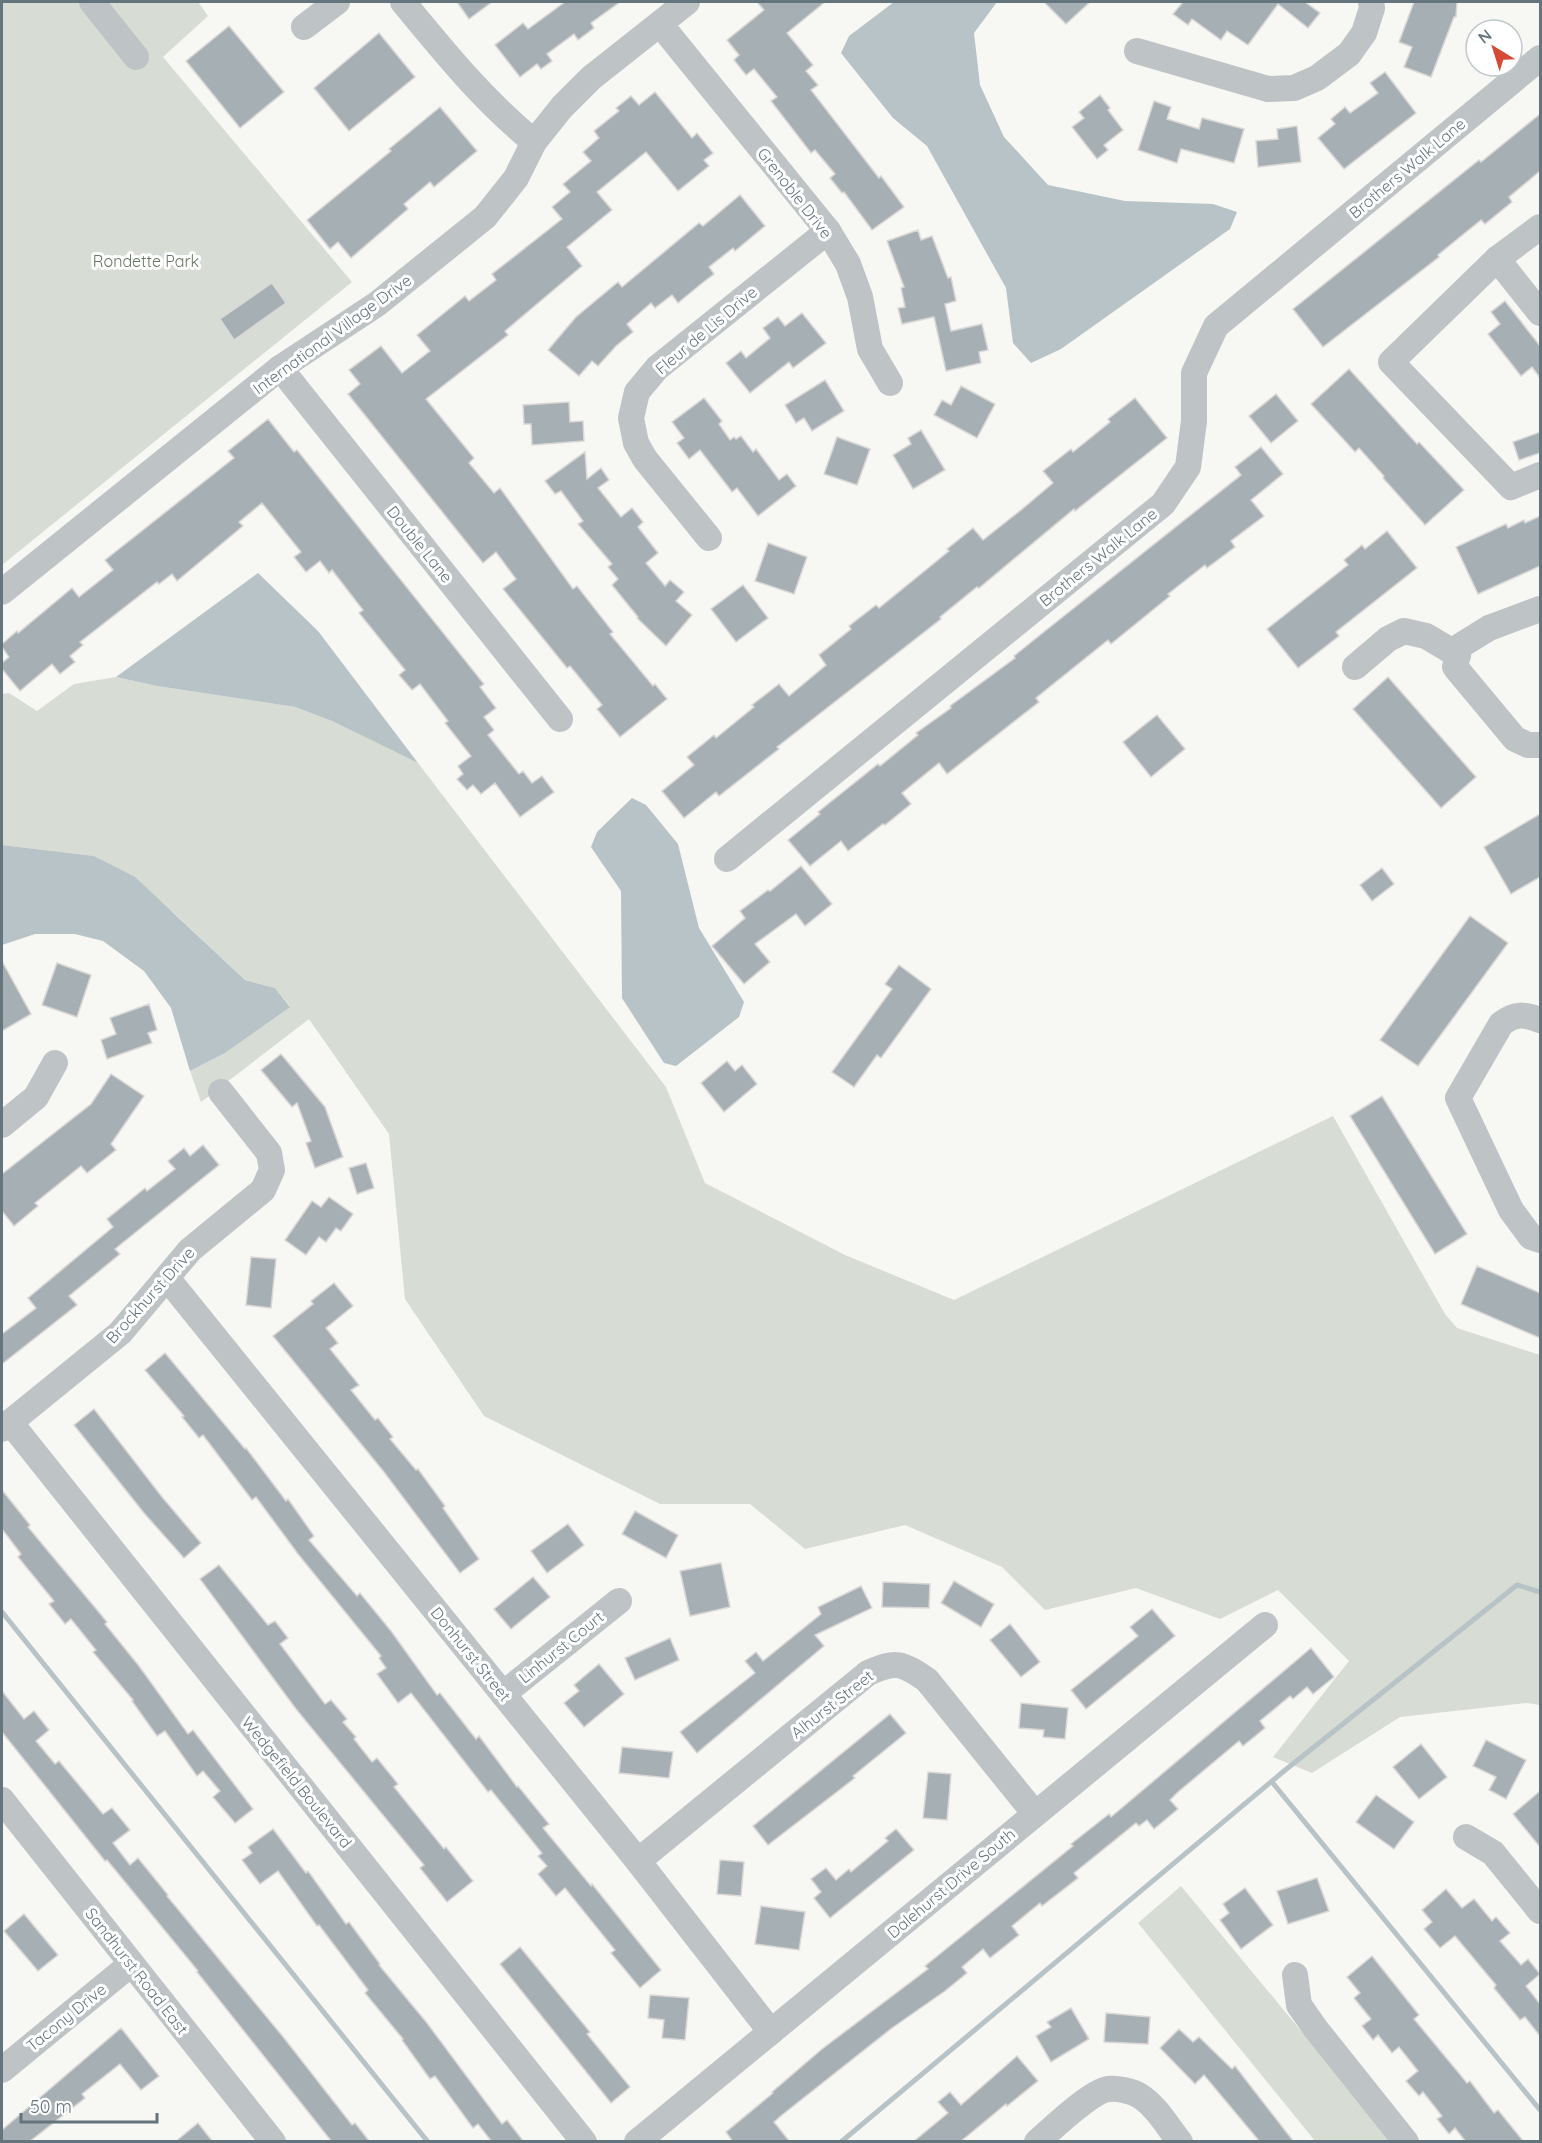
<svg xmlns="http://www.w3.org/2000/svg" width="1542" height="2143" font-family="Quicksand,sans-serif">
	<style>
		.green { fill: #d7dcd4 }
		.water { fill: #b7c3c6 }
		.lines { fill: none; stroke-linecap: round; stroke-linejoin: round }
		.stream { stroke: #b7c3c6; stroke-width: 5 }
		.building { fill: #a6afb3; stroke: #d9d8d7; stroke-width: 1.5 }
		.minor { stroke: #bec3c6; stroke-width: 26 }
		.labels { text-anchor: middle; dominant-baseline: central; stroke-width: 6; stroke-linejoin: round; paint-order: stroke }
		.street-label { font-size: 16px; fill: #64757d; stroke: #fff }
		.park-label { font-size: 16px; fill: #687663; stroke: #fff }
	</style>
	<rect width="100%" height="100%" fill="#f7f7f4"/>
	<g class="green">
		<polygon points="2,2 198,2 208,16 163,57 352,282 2,565"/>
		<polygon points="116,677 157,686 295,707 332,721 418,763 666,1087 705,1183 845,1255 954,1300 1333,1116 1445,1314 1457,1328 1540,1355 1540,1705 1527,1703 1400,1717 1312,1773 1273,1757 1349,1661 1278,1590 1220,1619 1136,1588 1045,1610 1002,1567 905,1525 805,1549 750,1504 660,1504 484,1416 405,1299 389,1134 309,1019 201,1102 190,1071 225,1053 290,1006 275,988 245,980 173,912 94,856 2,845 2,694 9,693 37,711 74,684"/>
		<polygon points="1181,1886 1392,2141 1315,2141 1138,1923"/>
	</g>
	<g class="water">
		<polygon points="894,2 997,2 974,33 980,85 1004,137 1048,185 1125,201 1213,204 1237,212 1230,229 1061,349 1031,363 1013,343 1006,288 927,146 893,118 841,53 849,36"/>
		<polygon points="258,573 318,631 418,763 332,721 295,707 157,686 116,677"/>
		<polygon points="632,798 646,805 678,844 699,928 744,1002 739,1017 676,1066 664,1063 622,998 621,891 591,847 597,832"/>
		<polygon points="2,845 94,856 135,877 245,980 275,988 290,1007 225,1053 190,1071 171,1008 144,971 103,941 75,934 35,934 2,945"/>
	</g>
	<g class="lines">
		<g class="stream">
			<polyline points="2,1612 428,2142"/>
			<polyline points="1272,1782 1540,2110"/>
			<polyline points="841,2142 1284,1771 1517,1585 1540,1592"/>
		</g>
	</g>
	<g class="building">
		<polygon points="457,2 492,2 469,19"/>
		<polygon points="565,2 620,2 591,23 594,28 578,40 574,34 547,54 552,61 541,69 537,64 520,77 495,45 523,23 528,29"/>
		<polygon points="757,2 825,2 787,33 813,65 806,71 818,85 811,90 879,178 881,176 904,207 872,230 844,192 842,193 830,178 835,174 815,150 811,153 771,101 777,97 754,69 746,75 734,60 739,55 727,40 764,10"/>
		<polygon points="1044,2 1090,2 1066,24"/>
		<polygon points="1183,2 1305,2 1320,13 1308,28 1278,4 1248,45 1227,31 1221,40 1192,19 1188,25 1173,14"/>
		<polygon points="1414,2 1457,2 1456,17 1454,17 1431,77 1404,67 1412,47 1399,42"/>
		<polygon points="229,26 284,92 240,128 186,61"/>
		<polygon points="379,33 415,77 349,131 314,88"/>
		<polygon points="1385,72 1416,113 1344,169 1318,138 1335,124 1331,119 1345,107 1350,113 1378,93 1370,83"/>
		<polygon points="655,92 692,138 697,133 713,153 704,160 709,166 678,191 646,152 597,192 612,210 567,247 582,266 505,331 508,335 426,399 474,458 469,463 494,493 500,488 573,589 577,586 613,632 610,634 653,686 655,684 667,699 620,737 597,709 602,705 570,666 567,668 503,589 516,579 496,552 483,563 348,394 360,384 349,370 381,346 402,373 430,351 417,335 465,296 469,301 496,280 492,274 562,219 552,207 570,192 563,184 591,161 583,152 599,138 594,131 619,111 616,108 631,96 639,105"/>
		<polygon points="1100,95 1110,108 1108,110 1123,130 1104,145 1108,150 1097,159 1072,127 1084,118 1079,112"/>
		<polygon points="1154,101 1171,107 1167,119 1199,129 1202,118 1244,129 1234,163 1181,149 1177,163 1138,150"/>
		<polygon points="440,107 477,151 434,187 430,182 404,204 408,209 351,258 338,242 330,249 307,220 391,151 389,149"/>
		<polygon points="1540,114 1540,171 1509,197 1512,202 1485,224 1481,220 1438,255 1439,257 1323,347 1293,309 1479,160 1481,162"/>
		<polygon points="1297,126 1301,162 1258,167 1256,141 1278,139 1277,129"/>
		<polygon points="740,195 765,226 735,251 733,248 709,267 714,274 701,284 678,303 672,295 655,308 651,303 627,324 633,332 616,346 598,366 592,361 579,376 548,350 576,317 618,282 622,287 699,223 703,226"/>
		<polygon points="918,230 921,240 932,236 948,278 951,277 956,301 945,304 951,331 982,324 988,350 979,352 981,363 946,371 934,317 902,324 898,308 905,307 901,288 904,287 887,241"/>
		<polygon points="272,283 286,303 234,340 220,319"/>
		<polygon points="1505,301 1540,346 1540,378 1532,367 1521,376 1488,334 1500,324 1491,312"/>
		<polygon points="802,313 826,343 793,368 789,362 750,393 726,363 741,351 746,358 770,338 763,328 778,317 785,326"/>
		<polygon points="1349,369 1417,444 1419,442 1464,490 1425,525 1383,478 1384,476 1359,448 1355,452 1311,404"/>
		<polygon points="825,380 844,411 812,431 804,418 796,423 785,405"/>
		<polygon points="961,386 995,404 977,438 934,415 942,400 951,405"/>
		<polygon points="1276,394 1298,421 1271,443 1249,416"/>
		<polygon points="704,398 722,421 719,424 730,440 734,437 736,439 741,436 753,452 756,449 779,480 787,474 796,486 758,516 737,488 732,492 700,450 689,459 677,443 684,438 672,422"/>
		<polygon points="1135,398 1167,438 1075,511 1074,509 979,588 977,587 940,617 941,619 777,747 779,749 719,796 716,792 684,818 662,791 694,765 687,757 714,735 716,738 754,707 752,705 779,684 789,696 826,665 819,655 851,629 849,626 876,605 879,608 949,551 947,549 973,528 983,540 1021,510 1053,483 1043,471 1071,449 1073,452 1110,422 1108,419"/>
		<polygon points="569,402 570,422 583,421 584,441 532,445 531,424 524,424 523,405"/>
		<polygon points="268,419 294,452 297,450 484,684 480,687 496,708 484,717 494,730 488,735 519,774 523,771 532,783 542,776 554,792 520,817 495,783 481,794 473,785 467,790 457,779 463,774 458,766 471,756 445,723 448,721 420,684 412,690 399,675 405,670 359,613 363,610 332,570 329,573 320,561 306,572 294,557 301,552 262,503 239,522 243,526 177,581 172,574 159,584 157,582 80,642 83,645 70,656 75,662 60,674 52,664 20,691 2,669 2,663 9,657 2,647 2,644 17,631 18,633 72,588 79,597 113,570 105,560 234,458 228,451"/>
		<polygon points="921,430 945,470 913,489 893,455 911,444 908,438"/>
		<polygon points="1540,432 1540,453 1519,460 1513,442"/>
		<polygon points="837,437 870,449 857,485 824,474"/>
		<polygon points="1261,447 1283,474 1251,500 1264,516 1231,541 1235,547 1207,568 1205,565 1168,594 1170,596 1111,644 1108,640 1036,698 1039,702 947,774 939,763 902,793 911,804 885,825 883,824 848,851 841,841 810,866 788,840 820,814 818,812 878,764 880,766 918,735 916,733 951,708 950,706 1015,658 1014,656 1040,635 1241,475 1235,467"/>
		<polygon points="585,452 587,479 601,468 609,480 598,488 621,517 632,508 643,522 638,527 658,553 646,563 665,586 670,580 684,592 676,601 692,615 666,646 637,618 638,617 612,585 618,579 608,567 612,564 578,524 583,521 561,491 555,494 545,481"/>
		<polygon points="1540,516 1540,566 1478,594 1456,547 1506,524 1508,528 1524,520 1525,523"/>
		<polygon points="1387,531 1417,568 1336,632 1339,636 1298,668 1267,629 1348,565 1344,560 1362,545 1365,549"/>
		<polygon points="768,543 807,557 794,594 755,581"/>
		<polygon points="743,585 768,618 736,642 711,609"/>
		<polygon points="1388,677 1476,777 1441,808 1353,709"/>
		<polygon points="1157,715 1185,749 1151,777 1123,742"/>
		<polygon points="1540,814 1540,877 1511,894 1484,847"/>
		<polygon points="801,866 832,904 805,926 796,914 755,944 770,962 744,984 712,946 745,918 740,911 768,890 770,891"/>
		<polygon points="1382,868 1394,884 1372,901 1360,885"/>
		<polygon points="1470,916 1508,943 1418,1066 1380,1040"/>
		<polygon points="2,961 31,1014 2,1031"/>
		<polygon points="57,963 91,975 77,1017 42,1005"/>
		<polygon points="899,965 931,989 881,1058 877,1055 854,1087 832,1072 892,989 885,984"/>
		<polygon points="149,1004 157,1030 148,1033 152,1043 107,1059 101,1040 116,1034 110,1018"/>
		<polygon points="281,1054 325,1107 343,1157 315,1168 306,1143 311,1141 297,1103 292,1107 261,1070"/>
		<polygon points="727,1061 735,1071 742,1065 757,1084 724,1112 701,1083"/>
		<polygon points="111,1074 144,1096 111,1144 116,1150 87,1173 81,1166 35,1203 38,1206 14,1226 2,1211 2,1174 91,1104"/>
		<polygon points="1382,1096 1467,1234 1435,1254 1350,1116"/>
		<polygon points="203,1145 219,1165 115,1249 120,1254 69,1296 77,1305 2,1364 2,1334 36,1308 28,1298 113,1227 107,1219 145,1188 147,1191 175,1169 168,1161 184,1148 190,1156"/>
		<polygon points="366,1163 374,1188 357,1194 349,1168"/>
		<polygon points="329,1197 353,1214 341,1231 336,1228 326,1242 319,1237 306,1255 285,1240 312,1201 321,1207"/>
		<polygon points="251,1257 276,1259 271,1308 246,1305"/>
		<polygon points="1477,1266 1540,1293 1540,1338 1461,1304"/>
		<polygon points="334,1283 353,1306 326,1328 338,1343 330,1349 359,1385 351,1390 375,1420 378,1418 393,1437 390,1439 416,1470 418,1469 445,1506 443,1508 479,1559 460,1573 384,1472 273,1336 313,1304 311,1301"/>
		<polygon points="165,1353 245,1449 246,1448 286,1501 288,1499 314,1536 309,1540 357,1596 360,1593 391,1631 437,1695 440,1693 476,1739 479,1736 517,1787 518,1786 549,1824 543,1828 591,1886 592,1884 661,1970 640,1988 611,1953 615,1950 565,1888 556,1896 538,1874 547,1866 538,1856 542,1853 491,1790 488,1792 411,1693 398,1703 377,1674 386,1668 379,1658 381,1656 298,1554 256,1497 252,1500 203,1435 199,1438 182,1417 184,1416 145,1370"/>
		<polygon points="94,1409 162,1497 201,1543 184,1558 144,1513 74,1425"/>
		<polygon points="2,1490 30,1525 28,1527 107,1622 105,1624 139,1666 188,1734 193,1730 253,1809 235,1823 213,1797 220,1791 203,1771 197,1776 165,1731 157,1736 132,1701 133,1700 93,1652 96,1650 71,1619 65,1624 49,1604 54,1601 18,1557 21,1554 2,1529"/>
		<polygon points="635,1511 678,1535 666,1558 622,1534"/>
		<polygon points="568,1524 584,1545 547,1573 531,1551"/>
		<polygon points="721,1563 730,1607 690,1616 680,1571"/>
		<polygon points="219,1565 268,1625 275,1621 288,1638 280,1644 325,1704 331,1700 347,1719 343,1722 356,1737 354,1739 372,1762 377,1758 398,1784 394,1787 444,1849 446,1847 473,1881 447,1902 420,1868 424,1865 296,1709 200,1579"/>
		<polygon points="533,1577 550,1597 511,1629 494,1609"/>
		<polygon points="954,1581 994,1604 981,1627 941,1603"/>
		<polygon points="883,1582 930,1584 929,1608 882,1607"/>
		<polygon points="861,1586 872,1608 815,1635 824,1646 697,1753 680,1732 755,1673 745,1661 756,1652 763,1661 821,1614 818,1607"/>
		<polygon points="1152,1609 1175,1636 1086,1709 1071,1690 1138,1636 1130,1627"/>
		<polygon points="1010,1624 1040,1662 1021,1677 990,1640"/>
		<polygon points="670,1638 679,1660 635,1680 625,1658"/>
		<polygon points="1311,1648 1334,1677 1313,1694 1307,1687 1293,1699 1290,1696 1260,1721 1265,1728 1243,1746 1239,1741 1178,1792 1170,1800 1178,1809 1154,1829 1147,1820 1139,1826 1136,1823 1074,1873 1078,1878 1042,1906 1040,1903 1012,1926 1019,1935 990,1958 983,1949 962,1967 967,1973 945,1991 892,2028 782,2115 774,2122 790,2142 733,2142 726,2132 773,2093 772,2092 822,2049 928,1969 925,1966 1073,1846 1071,1844 1109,1814 1111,1817"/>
		<polygon points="599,1664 624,1694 584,1727 564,1703 579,1691 574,1685"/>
		<polygon points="2,1691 24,1719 34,1711 49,1730 36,1741 55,1764 59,1761 103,1814 112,1808 130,1830 113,1843 130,1865 138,1858 168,1895 167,1896 284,2038 352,2125 355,2123 370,2142 332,2142 197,1972 198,1971 107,1860 105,1861 2,1732"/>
		<polygon points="1021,1703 1068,1708 1065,1739 1043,1737 1044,1730 1019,1728"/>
		<polygon points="890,1714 906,1733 853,1776 855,1778 768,1845 753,1826"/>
		<polygon points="1486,1740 1526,1760 1506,1799 1489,1790 1496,1777 1473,1766"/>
		<polygon points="1421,1744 1447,1777 1419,1799 1393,1767"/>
		<polygon points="622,1747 673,1752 669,1778 619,1773"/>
		<polygon points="928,1772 951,1774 947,1820 923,1818"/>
		<polygon points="1540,1791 1540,1847 1513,1814"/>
		<polygon points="1376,1795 1414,1822 1394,1849 1356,1822"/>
		<polygon points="273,1829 306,1873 308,1871 346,1924 349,1922 380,1964 379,1965 427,2023 502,2124 507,2120 524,2142 492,2142 478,2124 473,2128 435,2076 430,2079 402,2040 403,2039 365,1993 368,1990 319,1925 317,1926 278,1871 260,1884 242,1860 252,1853 248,1847"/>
		<polygon points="896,1829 914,1850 830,1918 814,1898 821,1892 811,1879 826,1868 836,1880 849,1869 851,1872 888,1841 885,1838"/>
		<polygon points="720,1860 744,1862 741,1896 717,1894"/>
		<polygon points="1317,1878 1329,1911 1288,1924 1277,1891"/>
		<polygon points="1245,1888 1273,1925 1241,1949 1220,1920 1229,1913 1223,1904"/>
		<polygon points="1446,1889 1462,1908 1474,1899 1492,1921 1496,1917 1510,1933 1500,1941 1521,1965 1528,1959 1540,1974 1526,1986 1540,2004 1540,2036 1525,2017 1520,2020 1494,1988 1496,1985 1455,1936 1440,1948 1424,1929 1432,1922 1422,1910"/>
		<polygon points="761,1906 805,1912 799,1950 755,1944"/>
		<polygon points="24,1914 58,1955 38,1971 4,1931"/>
		<polygon points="520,1947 590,2032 587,2034 630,2087 611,2103 500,1964"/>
		<polygon points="1372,1956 1419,2015 1414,2019 1467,2083 1470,2081 1494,2113 1498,2110 1524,2142 1466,2142 1455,2128 1449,2134 1437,2119 1442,2116 1423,2092 1419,2096 1406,2081 1418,2071 1399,2047 1392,2053 1378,2035 1373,2040 1362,2026 1371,2019 1354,1998 1360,1993 1347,1977"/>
		<polygon points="650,1995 689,1998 685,2040 662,2038 664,2020 648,2018"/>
		<polygon points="1071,2008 1089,2039 1051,2062 1036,2036 1051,2027 1047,2022"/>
		<polygon points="1106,2013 1150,2017 1148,2044 1104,2042"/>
		<polygon points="121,2028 159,2076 141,2090 120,2064 82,2094 85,2098 29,2142 2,2142 2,2130"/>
		<polygon points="1179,2029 1193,2042 1199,2037 1232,2069 1235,2066 1294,2142 1260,2142 1204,2075 1195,2084 1160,2048"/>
		<polygon points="1017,2056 1038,2081 1007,2106 1006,2104 960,2142 913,2142 948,2113 938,2102 950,2092 961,2105"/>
		<polygon points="198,2123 213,2142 175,2142"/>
	</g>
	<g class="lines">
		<g class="minor">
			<polyline points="92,2 136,57"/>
			<path d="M 403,2 C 444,52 483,100 534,142"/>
			<polyline points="660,24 828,231 848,264 860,297 870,349 890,383"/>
			<polyline points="304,27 337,2"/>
			<polyline points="1137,51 1268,89 1294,88 1317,78 1349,54 1364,33 1372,8 1371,2"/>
			<polyline points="1540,227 1497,259 1391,362 1511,487 1540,475"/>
			<polyline points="1497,259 1540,313"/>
			<polyline points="280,368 560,719"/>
			<polyline points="709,538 645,459 636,443 631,418 637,392 657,368 828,231"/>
			<polyline points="2,592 280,368 377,304 485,217 516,178 534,142 562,107 591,78 687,2"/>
			<polyline points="1540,609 1489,628 1460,646 1455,667 1515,739 1528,745 1540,745"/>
			<polyline points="1355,667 1388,639 1404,631 1426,636 1458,655"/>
			<polyline points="727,859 1163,504 1188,467 1194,421 1194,373 1216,326 1540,58"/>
			<path d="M 1540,1020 C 1524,1014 1515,1013 1501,1024 L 1458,1098 L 1511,1210 L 1531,1237 L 1540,1240"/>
			<polyline points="2,1125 36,1097 55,1063"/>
			<polyline points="167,1278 638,1861 771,2032"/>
			<polyline points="10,1422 584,2142"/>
			<polyline points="2,1429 120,1333 190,1250 263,1190 272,1170 269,1153 221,1092"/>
			<polyline points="503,1694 619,1601"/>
			<polyline points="2,1800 273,2142"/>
			<polyline points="1466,1837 1493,1853 1540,1911"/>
			<path d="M 638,1861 L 868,1673 C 896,1660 902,1663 927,1680 L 1035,1814"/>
			<polyline points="1295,1975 1299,2005 1315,2028 1406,2142"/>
			<polyline points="2,2070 131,1964"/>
			<polyline points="637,2142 1265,1625"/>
			<path d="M 1037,2142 C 1052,2129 1090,2092 1108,2089 C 1118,2088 1132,2091 1140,2096 C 1156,2106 1168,2127 1180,2142"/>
		</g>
	</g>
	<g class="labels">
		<g class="street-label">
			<text transform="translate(1407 168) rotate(-40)">Brothers Walk Lane</text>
			<text transform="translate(795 193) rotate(52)">Grenoble Drive</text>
			<text transform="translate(706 330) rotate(-40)">Fleur de Lis Drive</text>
			<text transform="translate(332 334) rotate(-36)">International Village Drive</text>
			<text transform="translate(420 544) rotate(51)">Double Lane</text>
			<text transform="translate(1098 557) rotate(-39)">Brothers Walk Lane</text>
			<text transform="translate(150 1295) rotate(-48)">Brockhurst Drive</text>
			<text transform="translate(561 1647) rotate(-39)">Linhurst Court</text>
			<text transform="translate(471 1654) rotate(51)">Donhurst Street</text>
			<text transform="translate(832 1704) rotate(-38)">Alhurst Street</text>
			<text transform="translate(297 1782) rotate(51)">Wedgefield Boulevard</text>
			<text transform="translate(951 1883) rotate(-40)">Dalehurst Drive South</text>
			<text transform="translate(137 1971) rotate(52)">Sandhurst Road East</text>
			<text transform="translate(66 2017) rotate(-39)">Tacony Drive</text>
		</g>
		<g class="park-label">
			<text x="146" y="261">Rondette Park</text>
		</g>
	</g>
	<rect width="1542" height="2143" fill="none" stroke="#64757d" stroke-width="6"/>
	<g transform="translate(1494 48) rotate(322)"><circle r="28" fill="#ffffff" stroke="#c1c8cb" stroke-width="1.5"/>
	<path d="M0-4.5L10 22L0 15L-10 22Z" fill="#d64935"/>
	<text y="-9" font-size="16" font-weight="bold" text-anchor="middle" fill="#64757d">N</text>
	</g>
	<path d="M21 2113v9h136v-9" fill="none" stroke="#64757d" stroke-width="3"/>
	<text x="30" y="2113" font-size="18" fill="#64757d" stroke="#ffffff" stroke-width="4.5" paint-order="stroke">50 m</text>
</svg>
